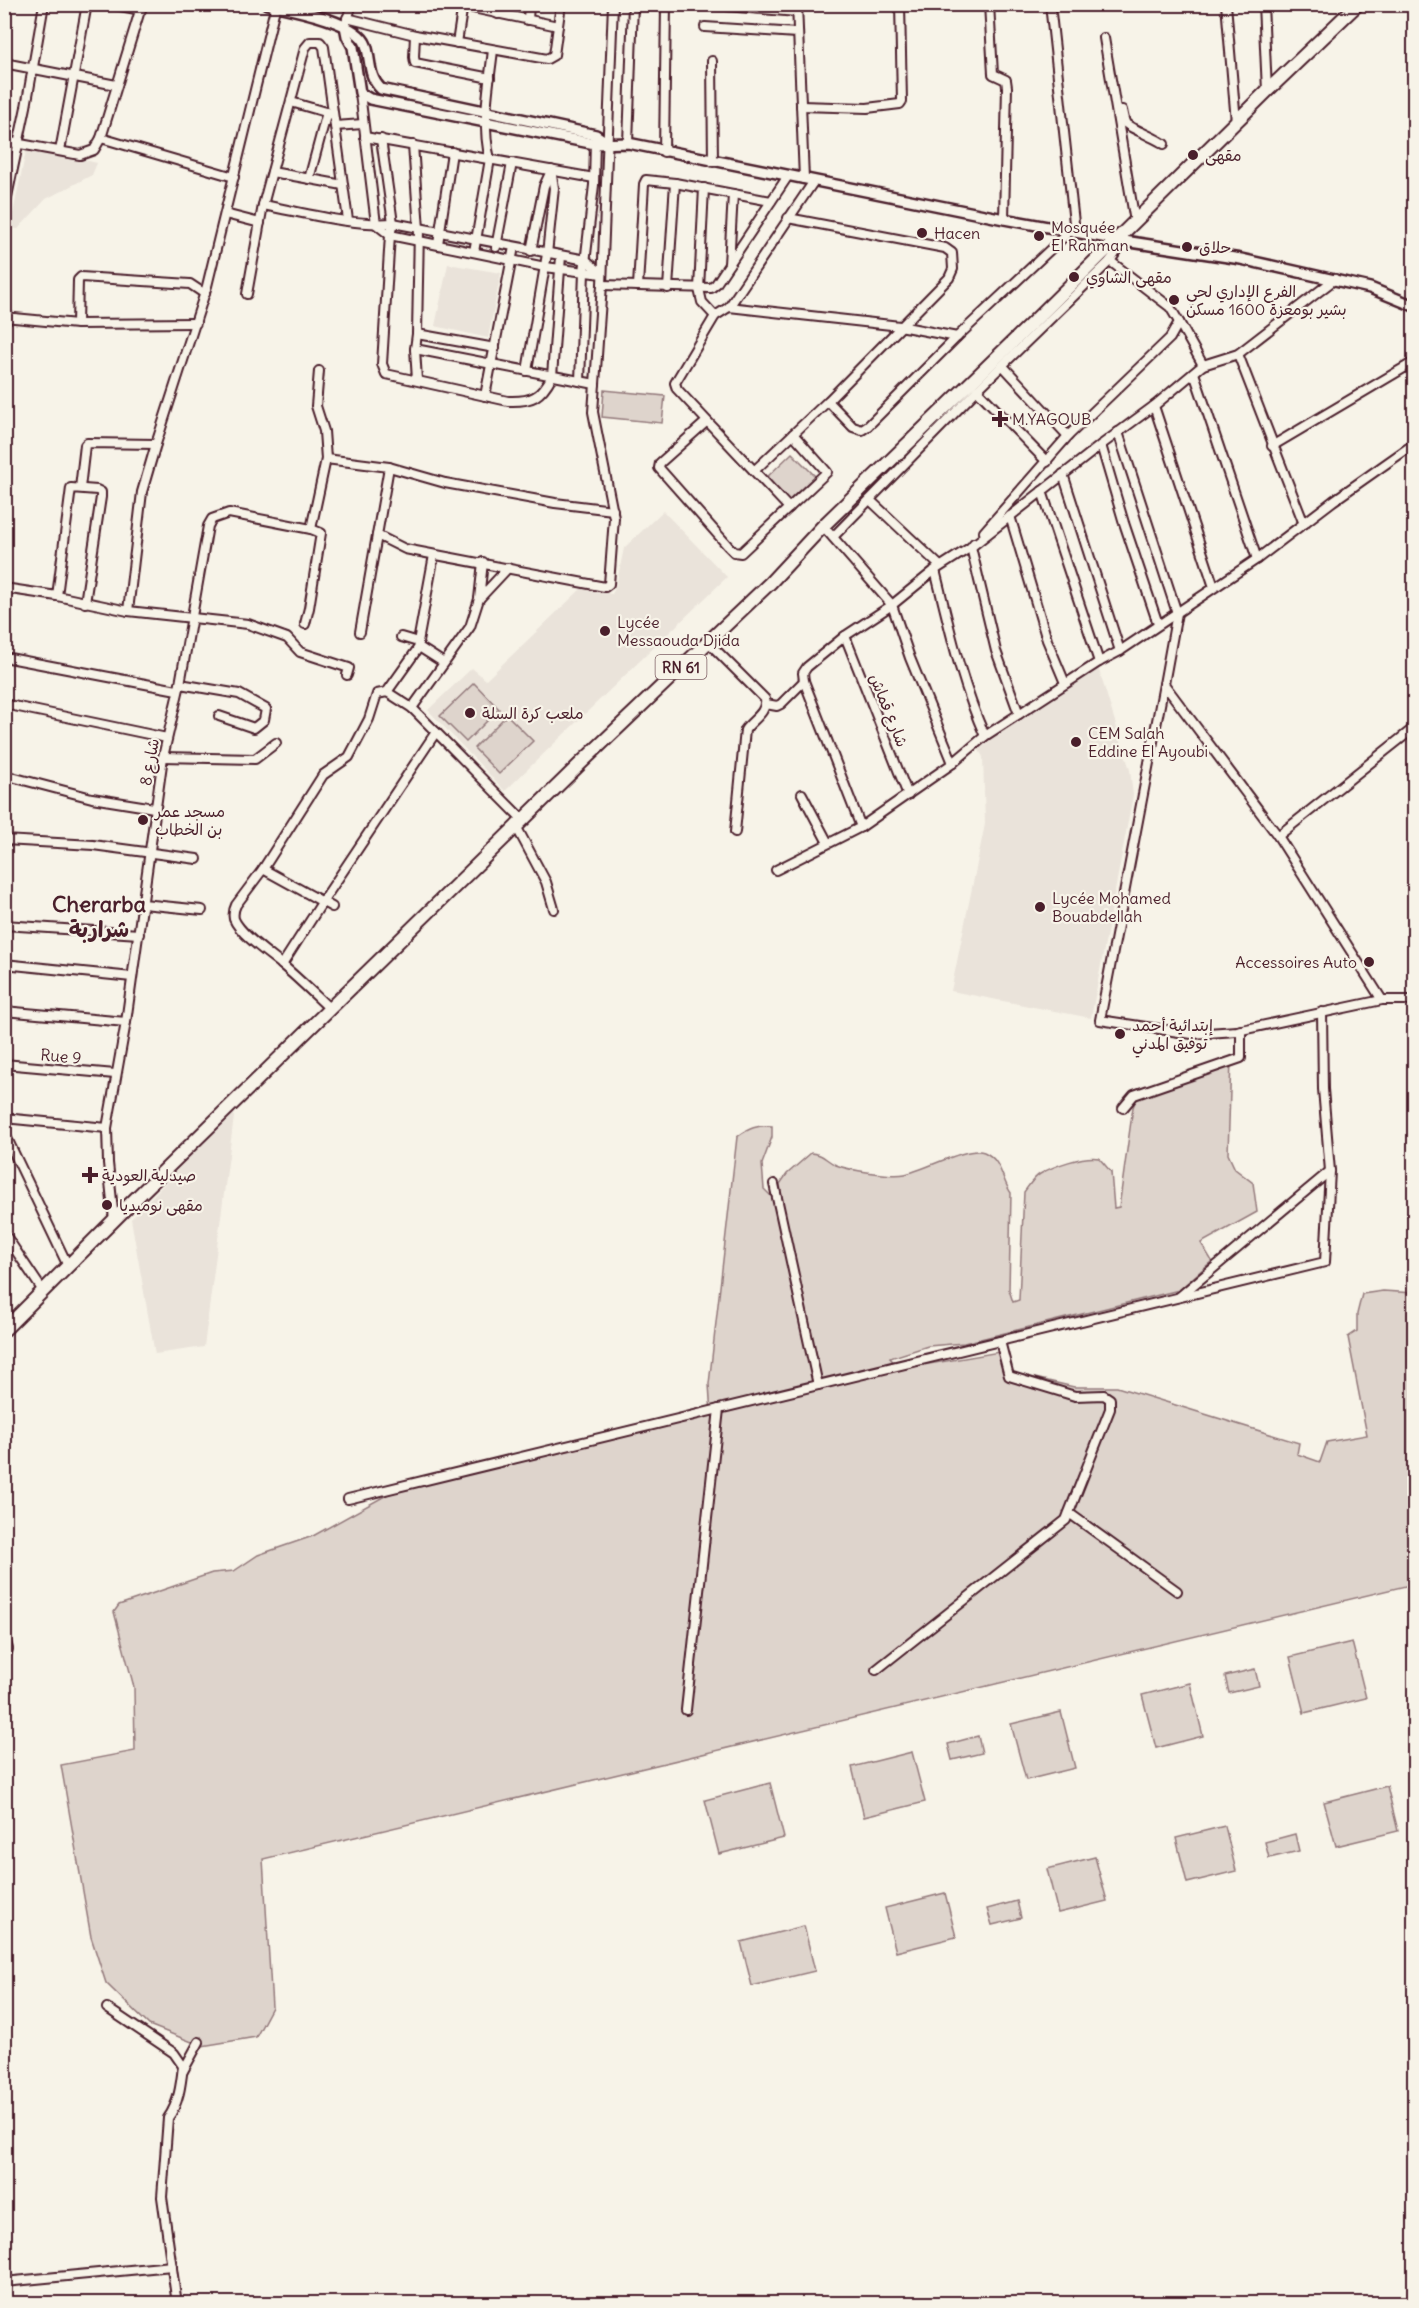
<svg xmlns="http://www.w3.org/2000/svg" width="1419" height="2308" font-family="Delius,'Playpen Sans Arabic',sans-serif">
	<style>
		.built { fill: #eae3da }
		.green { fill: #ded4cc; stroke: #947a7c; stroke-width: 1.5 }
		.lines { fill: none; stroke-linecap: round; stroke-linejoin: round }
		.minor-casing { stroke: #4a1f2b; stroke-width: 12 }
		.tertiary-casing { stroke: #4a1f2b; stroke-width: 14 }
		.primary-casing { stroke: #4a1f2b; stroke-width: 16 }
		.minor { stroke: #f7f3e8; stroke-width: 8 }
		.tertiary { stroke: #f7f3e8; stroke-width: 9 }
		.primary { stroke: #f7f3e8; stroke-width: 12 }
		.poi-dot { fill: #4a1f2b; stroke: #f7f3e8; stroke-width: 2 }
		.labels { text-anchor: middle; dominant-baseline: central; stroke-width: 4.5; stroke-linejoin: round; paint-order: stroke }
		.shield { fill: #f7f3e8; stroke: #7e5f64; stroke-width: 1.5 }
		.shield-label { font-size: 15px; font-weight: bold; fill: #4a1f2b }
		.poi-label { font-size: 16px; fill: #4a1f2b; stroke: #f7f3e8; text-anchor: start }
		.street-label { font-size: 16px; fill: #4a1f2b; stroke: #f7f3e8 }
		.district-label { font-size: 22px; font-weight: bold; fill: #4a1f2b; stroke: #f7f3e8 }
	</style>
	<rect width="100%" height="100%" fill="#f7f3e8"/>
	<filter id="ink" filterUnits="userSpaceOnUse"><feTurbulence type="fractalNoise" baseFrequency=".0167" numOctaves="2"/><feDisplacementMap in="SourceGraphic" scale="12" xChannelSelector="R" yChannelSelector="G"/><feConvolveMatrix kernelMatrix="1 2 1 2 8 2 1 2 1" color-interpolation-filters="sRGB"/></filter>
	<g filter="url(#ink)">
		<g class="built">
			<polygon points="27,146 97,163 92,175 46,199 18,229 10,228"/>
			<polygon points="448,264 501,273 488,338 435,326"/>
			<polygon points="663,511 727,577 505,791 428,710 472,668 486,680 582,588 612,594 616,586 624,548"/>
			<polygon points="1098,667 1130,770 1133,795 1091,1018 951,991 985,824 983,757 976,745"/>
			<polygon points="235,1109 204,1347 155,1354 131,1219"/>
		</g>
		<g class="green">
			<polygon points="604,390 665,396 662,423 602,417"/>
			<polygon points="792,453 815,476 787,502 765,479"/>
			<polygon points="474,683 499,709 466,742 440,716"/>
			<polygon points="507,715 533,741 499,774 474,748"/>
			<path d="M 1231,1059 L 1228,1154 L 1235,1169 L 1253,1183 L 1257,1212 L 1201,1243 L 1212,1261 L 1179,1290 L 964,1343 L 928,1346 L 890,1358 L 900,1369 L 1005,1351 L 1009,1372 L 1074,1387 L 1117,1387 L 1299,1443 L 1297,1454 L 1320,1462 L 1327,1442 L 1367,1435 L 1348,1337 L 1357,1331 L 1357,1314 L 1362,1294 L 1383,1291 L 1414,1293 L 1414,1584 L 263,1859 L 272,2007 L 256,2037 L 202,2046 L 149,2025 L 106,1983 L 91,1937 L 61,1765 L 135,1751 L 134,1687 L 114,1612 L 119,1605 L 212,1573 L 234,1571 L 258,1555 L 313,1536 L 392,1492 L 711,1415 L 709,1384 L 737,1137 C 749,1128 757,1125 772,1126 L 772,1137 L 762,1164 L 764,1189 L 774,1199 L 782,1199 L 780,1184 L 787,1174 L 811,1153 C 824,1154 825,1160 836,1165 C 848,1170 892,1177 905,1174 C 925,1170 967,1146 984,1152 C 1002,1160 1001,1179 1011,1193 L 1009,1290 L 1013,1302 L 1019,1300 L 1024,1192 C 1028,1187 1033,1178 1040,1174 C 1053,1166 1084,1155 1099,1158 L 1111,1172 L 1114,1208 L 1119,1207 L 1133,1107 L 1140,1090 Z"/>
			<polygon points="1352,1642 1366,1698 1304,1713 1290,1657"/>
			<polygon points="1255,1669 1259,1686 1229,1693 1225,1676"/>
			<polygon points="1190,1683 1203,1736 1156,1748 1142,1695"/>
			<polygon points="1061,1712 1075,1768 1026,1780 1011,1724"/>
			<polygon points="978,1736 982,1753 952,1760 948,1744"/>
			<polygon points="912,1752 925,1802 864,1817 852,1767"/>
			<polygon points="770,1783 784,1838 719,1854 705,1800"/>
			<polygon points="1387,1786 1398,1831 1336,1846 1324,1802"/>
			<polygon points="1225,1826 1236,1871 1187,1883 1176,1838"/>
			<polygon points="1295,1834 1299,1851 1269,1858 1265,1842"/>
			<polygon points="1095,1857 1107,1901 1058,1913 1047,1869"/>
			<polygon points="945,1893 956,1937 896,1952 885,1908"/>
			<polygon points="1017,1901 1021,1918 992,1925 987,1909"/>
			<polygon points="804,1926 815,1971 752,1986 741,1942"/>
		</g>
		<g class="lines">
			<g class="minor-casing">
				<g id="minor">
					<polyline points="110,4 141,10"/>
					<polyline points="454,4 558,26"/>
					<polyline points="701,4 797,12"/>
					<polyline points="797,4 804,179"/>
					<polyline points="989,4 993,74 1006,80 1007,87 1004,219"/>
					<polyline points="1050,4 1075,232"/>
					<polyline points="1226,4 1236,122"/>
					<polyline points="1263,4 1267,91"/>
					<polyline points="498,14 500,4"/>
					<polyline points="347,18 415,35 547,59 554,55 561,4"/>
					<polyline points="528,20 529,4"/>
					<polyline points="346,23 352,4"/>
					<polyline points="705,27 797,33"/>
					<polyline points="415,35 414,57 415,63 490,78"/>
					<polyline points="1104,38 1135,222"/>
					<polyline points="457,43 463,4"/>
					<polyline points="712,61 713,162"/>
					<polyline points="4,63 116,85"/>
					<polyline points="360,93 376,224 390,235 545,267 602,274"/>
					<polyline points="291,102 329,113"/>
					<polyline points="801,106 867,108 900,104 902,101 900,4"/>
					<path d="M 1122,110 C 1123,115 1124,121 1126,124 C 1127,126 1157,139 1164,144"/>
					<polyline points="335,126 363,124"/>
					<polyline points="365,137 594,178"/>
					<polyline points="101,138 234,177"/>
					<path d="M 381,139 L 393,223 L 390,235 L 382,364 L 386,374 L 508,401 C 532,402 541,397 552,376 L 561,256"/>
					<polyline points="4,141 80,155 94,150 101,138 142,4"/>
					<polyline points="628,143 633,4"/>
					<polyline points="413,145 419,229 417,334 415,349 417,380"/>
					<polyline points="60,151 87,4"/>
					<polyline points="664,152 666,4"/>
					<polyline points="272,172 343,185"/>
					<polyline points="309,179 327,112"/>
					<polyline points="704,188 699,289 702,302 715,316"/>
					<path d="M 263,205 C 306,213 350,226 393,223 L 586,260 L 602,274"/>
					<polyline points="4,211 26,107 44,4"/>
					<polyline points="225,214 260,223"/>
					<polyline points="438,244 452,152"/>
					<polyline points="496,247 512,163"/>
					<polyline points="531,251 544,186 551,171"/>
					<path d="M 474,252 L 490,159 C 481,124 489,86 493,50"/>
					<polyline points="729,264 733,194"/>
					<polyline points="602,285 711,288 716,284 788,176"/>
					<polyline points="638,286 644,184 646,180 675,183 771,201"/>
					<polyline points="668,288 675,183"/>
					<polyline points="247,294 263,205 305,48 310,42 320,42 324,47 348,220"/>
					<polyline points="729,307 900,326 957,337"/>
					<polyline points="4,317 77,324 196,323"/>
					<polyline points="1179,322 1203,365"/>
					<polyline points="77,324 78,280 81,277 190,284 205,294"/>
					<polyline points="417,334 495,348"/>
					<polyline points="415,349 595,384"/>
					<polyline points="1238,354 1304,524"/>
					<polyline points="1003,366 1068,436"/>
					<polyline points="527,371 547,254 554,188 551,170"/>
					<polyline points="1194,373 1257,559"/>
					<polyline points="580,381 584,272 594,185 595,140"/>
					<polyline points="977,390 1047,462"/>
					<polyline points="485,396 514,247"/>
					<polyline points="828,401 853,427 862,430 868,426 957,337 1071,230"/>
					<polyline points="1154,406 1214,587"/>
					<polyline points="706,422 660,463 659,468 728,546 734,552 741,553 827,472 793,434"/>
					<polyline points="1118,432 1177,613 1164,684 1278,836 1382,1000 1414,1000"/>
					<polyline points="1101,445 1124,523 1158,624"/>
					<polyline points="1272,446 1414,362"/>
					<polyline points="326,459 389,467 445,483 555,503 613,510"/>
					<polyline points="754,471 828,401 949,278 953,269 952,253 945,248 788,218"/>
					<polyline points="1063,474 1120,651"/>
					<polyline points="80,488 85,445 87,443 156,444"/>
					<polyline points="1042,491 1099,662"/>
					<polyline points="870,500 940,566"/>
					<polyline points="789,508 677,389 675,383 715,316 729,307 814,181"/>
					<polyline points="1010,516 1047,640 1065,683"/>
					<polyline points="823,526 892,605 910,658 953,763"/>
					<polyline points="311,529 326,459 324,431 316,406 319,371"/>
					<polyline points="984,532 1068,436 1170,338 1179,322 1170,307 1110,261"/>
					<polyline points="377,535 405,549 605,587 609,584 614,518 593,412 602,285 613,4"/>
					<polyline points="833,537 977,390 1110,261 1124,241"/>
					<polyline points="974,543 971,547 996,651 1019,714"/>
					<polyline points="434,555 418,642 419,647 444,663"/>
					<path d="M 935,570 C 949,626 961,683 985,736"/>
					<polyline points="4,588 57,596 128,611 248,624 287,638 300,652 349,668 347,675"/>
					<polyline points="57,596 71,488 97,490 101,492 101,497 85,603"/>
					<polyline points="479,599 508,568"/>
					<polyline points="128,611 142,492 156,444 207,286 276,4"/>
					<polyline points="360,632 389,467"/>
					<polyline points="845,636 908,795"/>
					<polyline points="401,637 418,642"/>
					<path d="M 708,642 L 765,699 C 767,713 753,719 745,730 L 735,832"/>
					<polyline points="4,657 177,690"/>
					<polyline points="180,684 239,694 266,709 264,720 254,728 219,716"/>
					<polyline points="1164,684 1100,1020 1192,1034 1237,1031 1382,1000"/>
					<polyline points="387,692 419,647"/>
					<polyline points="4,704 167,738"/>
					<polyline points="766,704 777,706 781,704 804,681"/>
					<polyline points="412,708 470,627 479,599 483,562"/>
					<polyline points="163,757 255,759 276,743"/>
					<polyline points="4,775 92,798 154,808"/>
					<polyline points="802,794 828,843"/>
					<polyline points="516,826 546,882 554,909"/>
					<polyline points="861,827 804,681 803,673 807,667 845,636 892,605 935,570 971,547 1101,445 1154,406 1203,365 1238,354 1335,279"/>
					<polyline points="1278,836 1414,728"/>
					<polyline points="4,840 93,845 197,859"/>
					<polyline points="263,869 332,907"/>
					<polyline points="776,870 861,827 953,763 985,736 1099,662 1120,651 1257,559 1333,501 1414,444"/>
					<polyline points="143,904 202,910"/>
					<polyline points="4,925 139,934"/>
					<polyline points="4,964 132,977"/>
					<polyline points="282,965 323,901 436,732"/>
					<path d="M 330,1009 C 314,994 298,978 281,964 C 269,954 240,934 234,919 C 233,914 234,909 236,905 L 263,869 L 323,775 L 349,757 L 369,719 L 377,694 L 387,692 L 412,708 L 423,719 L 523,820"/>
					<polyline points="4,1011 126,1022"/>
					<polyline points="4,1064 115,1074"/>
					<polyline points="1123,1108 1134,1095 1241,1058 1241,1030"/>
					<polyline points="4,1118 107,1128"/>
					<polyline points="4,1132 68,1266"/>
					<polyline points="774,1184 818,1385"/>
					<polyline points="114,1220 108,1163 107,1128 126,1022 163,757 180,684 208,526 212,519 229,513 311,529 321,533 309,608 305,624"/>
					<polyline points="4,1233 43,1291"/>
					<polyline points="1179,1297 1330,1171"/>
					<polyline points="348,1499 1325,1262 1330,1171 1323,1089 1322,1012"/>
					<polyline points="1069,1513 1177,1591"/>
					<polyline points="4,1634 8,1649 4,1662"/>
					<polyline points="876,1670 1066,1520 1110,1409 1110,1399 1104,1395 1075,1396 1009,1376 1000,1341"/>
					<polyline points="4,1692 4,1707"/>
					<polyline points="686,1710 719,1409"/>
					<path d="M 107,2008 L 174,2053 L 183,2066 C 181,2084 179,2103 168,2118 L 162,2197 L 177,2304"/>
					<polyline points="183,2071 199,2042"/>
					<polyline points="4,2282 172,2266"/>
				</g>
			</g>
			<g class="tertiary-casing">
				<g id="tertiary">
					<path d="M 267,4 C 290,9 358,21 366,45 C 371,60 368,77 381,89 L 596,135 L 608,143"/>
					<polyline points="345,26 347,36 353,47 360,93 370,99 595,144 628,143 1004,219 1124,241 1241,259 1370,288 1414,306"/>
				</g>
			</g>
			<g class="primary-casing">
				<polyline id="primary" points="4,1330 127,1207 581,763 770,583 823,526 1028,327 1267,91 1358,4"/>
			</g>
			<use href="#minor" class="minor"/>
			<use href="#tertiary" class="tertiary"/>
			<use href="#primary" class="primary"/>
		</g>
	</g>
	<g class="poi-dot">
		<circle cx="1193" cy="155" r="6"/>
		<circle cx="922" cy="233" r="6"/>
		<circle cx="1039" cy="236" r="6"/>
		<circle cx="1187" cy="247" r="6"/>
		<circle cx="1074" cy="277" r="6"/>
		<circle cx="1174" cy="300" r="6"/>
		<path d="M997 410h6v6h6v6h-6v6h-6v-6h-6v-6h6z"/>
		<circle cx="605" cy="631" r="6"/>
		<circle cx="470" cy="713" r="6"/>
		<circle cx="1076" cy="742" r="6"/>
		<circle cx="143" cy="820" r="6"/>
		<circle cx="1040" cy="907" r="6"/>
		<circle cx="1369" cy="962" r="6"/>
		<circle cx="1120" cy="1034" r="6"/>
		<path d="M87 1166h6v6h6v6h-6v6h-6v-6h-6v-6h6z"/>
		<circle cx="107" cy="1205" r="6"/>
	</g>
	<g class="labels">
		<rect class="shield" x="655.5" y="655" width="51" height="24" rx="4.5"/>
		<g class="shield-label">
			<text x="681" y="667">RN 61</text>
		</g>
		<g class="poi-label">
			<text x="1205" y="155">مقهى</text>
			<text x="1051" y="227">Mosquée<tspan x="1051" dy="18">El Rahman</tspan></text>
			<text x="934" y="233">Hacen</text>
			<text x="1199" y="247">حلاق</text>
			<text x="1086" y="277">مقهى الشاوي</text>
			<text x="1186" y="291">الفرع الإداري لحي<tspan x="1186" dy="18">بشير بومعزة 1600 مسكن</tspan></text>
			<text x="1012" y="419">M.YAGOUB</text>
			<text x="617" y="622">Lycée<tspan x="617" dy="18">Messaouda Djida</tspan></text>
			<text x="482" y="713">ملعب كرة السلة</text>
			<text x="1088" y="733">CEM Salah<tspan x="1088" dy="18">Eddine El Ayoubi</tspan></text>
			<text x="155" y="811">مسجد عمر<tspan x="155" dy="18">بن الخطاب</tspan></text>
			<text x="1052" y="898">Lycée Mohamed<tspan x="1052" dy="18">Bouabdellah</tspan></text>
			<text x="1357" y="962" text-anchor="end">Accessoires Auto</text>
			<text x="1132" y="1025">إبتدائية أحمد<tspan x="1132" dy="18">توفيق المدني</tspan></text>
			<text x="102" y="1175">صيدلية العودية</text>
			<text x="119" y="1205">مقهى نوميديا</text>
		</g>
		<g class="street-label">
			<text transform="translate(889 710) rotate(68)">شارع قماش</text>
			<text transform="translate(149 762) rotate(-80)">شارع 8</text>
			<text transform="translate(61 1056) rotate(5)">Rue 9</text>
		</g>
		<g class="district-label">
			<text x="99" y="904">Cherarba<tspan x="99" dy="25">شراربة</tspan></text>
		</g>
	</g>
	<rect width="1419" height="2308" fill="none" stroke="#f7f3e8" stroke-width="24"/>
	<rect x="12" y="12" width="1395" height="2284" fill="none" stroke="#4a1f2b" stroke-width="2" filter="url(#ink)"/>
</svg>
